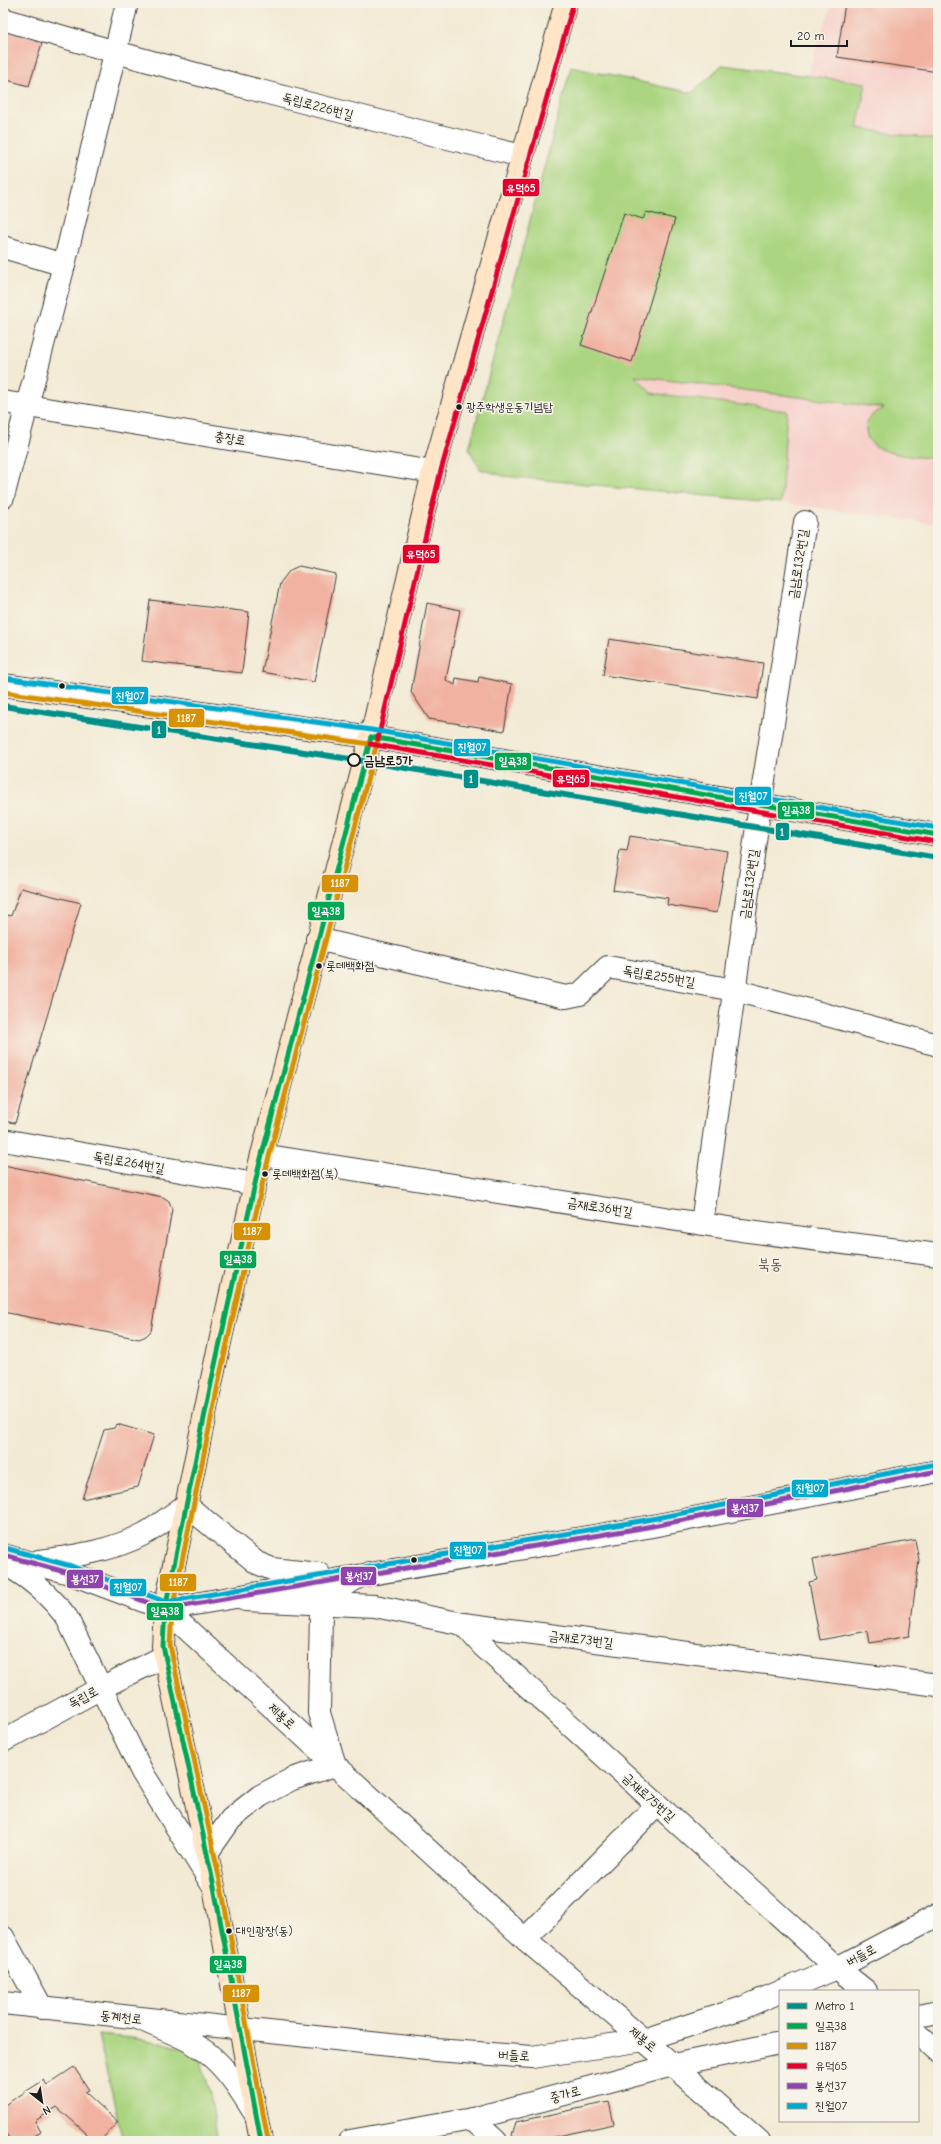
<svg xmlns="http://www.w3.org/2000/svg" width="941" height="2144" font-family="'Comic Neue','Poor Story',sans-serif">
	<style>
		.built { fill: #f7d0ca }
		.green { fill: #acd581; stroke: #64784e }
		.building { fill: #f1b2a1 }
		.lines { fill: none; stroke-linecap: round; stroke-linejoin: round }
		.minor-casing { stroke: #3c3b38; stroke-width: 24 }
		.tertiary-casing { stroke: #3c3b38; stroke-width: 24 }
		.secondary-casing { stroke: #3c3b38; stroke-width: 24 }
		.minor { stroke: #fff; stroke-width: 22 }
		.tertiary { stroke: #fff; stroke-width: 22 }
		.secondary { stroke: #ffe4c6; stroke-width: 22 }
		.bus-1-casing { stroke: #f7f3e8; stroke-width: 8 }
		.bus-2-casing { stroke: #f7f3e8; stroke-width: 8 }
		.bus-3-casing { stroke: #f7f3e8; stroke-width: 8 }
		.bus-4-casing { stroke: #f7f3e8; stroke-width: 8 }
		.bus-5-casing { stroke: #f7f3e8; stroke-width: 8 }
		.bus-1 { stroke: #00a651; stroke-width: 5 }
		.bus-2 { stroke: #d69104; stroke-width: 5 }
		.bus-3 { stroke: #e4002b; stroke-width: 5 }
		.bus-4 { stroke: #8e44ad; stroke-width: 5 }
		.bus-5 { stroke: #00a9ce; stroke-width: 5 }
		.metro-1-casing { stroke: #f7f3e8; stroke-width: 9 }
		.metro-1 { stroke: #009088; stroke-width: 6 }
		.bus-dot { fill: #1c1c1c; stroke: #f7f3e8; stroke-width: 1.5 }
		.stop-dot { fill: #f7f3e8; stroke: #1c1c1c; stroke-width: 2 }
		.labels { text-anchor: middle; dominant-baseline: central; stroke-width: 3.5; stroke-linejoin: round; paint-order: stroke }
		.bus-label { font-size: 12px; fill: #1c1c1c; stroke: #f7f3e8; text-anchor: start }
		.street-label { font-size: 13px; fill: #1c1c1c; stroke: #f7f3e8 }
		.stop-label { font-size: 13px; font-weight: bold; fill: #1c1c1c; stroke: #f7f3e8; text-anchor: start }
		.quarter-label { font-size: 15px; fill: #67504b; stroke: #f7f3e8 }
		.line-badge { stroke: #f7f3e8; stroke-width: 1.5 }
		.badge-label { font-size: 11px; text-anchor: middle; font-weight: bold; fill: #fff }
	</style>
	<rect width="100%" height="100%" fill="#f7f3e8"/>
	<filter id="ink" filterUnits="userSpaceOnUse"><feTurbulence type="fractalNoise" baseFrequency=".025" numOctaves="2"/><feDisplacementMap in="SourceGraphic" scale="8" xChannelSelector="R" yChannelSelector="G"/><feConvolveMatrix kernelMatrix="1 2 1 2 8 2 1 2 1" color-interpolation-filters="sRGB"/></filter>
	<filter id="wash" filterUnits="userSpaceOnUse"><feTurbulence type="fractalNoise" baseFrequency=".012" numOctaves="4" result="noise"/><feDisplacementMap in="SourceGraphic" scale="16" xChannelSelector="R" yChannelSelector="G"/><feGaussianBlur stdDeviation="0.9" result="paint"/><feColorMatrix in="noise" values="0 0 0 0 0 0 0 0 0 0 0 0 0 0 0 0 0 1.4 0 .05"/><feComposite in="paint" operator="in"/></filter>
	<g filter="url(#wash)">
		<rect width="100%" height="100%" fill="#f2ead4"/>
		<polygon class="built" points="832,3 938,3 938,524 781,503 787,411 651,393 634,376 722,65 807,76"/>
		<g class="green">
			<path d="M 722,65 L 866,83 L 857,128 L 938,140 L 938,459 C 918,456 866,457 866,430 C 866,416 874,414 884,408 L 635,376 L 651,393 L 787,411 L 781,503 L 504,476 L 480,469 L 469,449 L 571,67 L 692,93 Z"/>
			<path d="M 98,2035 C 120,2037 185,2041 198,2058 C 209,2073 214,2121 218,2141 L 123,2141 Z"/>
		</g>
		<g id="blocks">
			<g class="building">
				<polygon points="845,3 938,3 938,72 837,57"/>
				<polygon points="3,28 43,40 29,86 3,79"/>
				<polygon points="646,212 675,219 632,362 581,345 624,213 643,219"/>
				<polygon points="299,566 336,574 314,682 262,672 280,583 290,570"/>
				<polygon points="150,600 249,612 242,673 142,661"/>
				<polygon points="427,603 460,610 446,680 455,685 456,678 478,682 479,677 512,684 504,731 429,719 411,692"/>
				<polygon points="609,639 763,663 758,699 603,675"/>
				<polygon points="630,836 727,851 717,913 667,905 668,898 613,890 620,850 627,851"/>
				<polygon points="21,888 81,903 15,1123 3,1121 3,914 11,916"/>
				<polygon points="3,1165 163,1197 169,1201 172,1209 151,1331 146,1336 139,1339 130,1337 3,1312"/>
				<polygon points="117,1424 154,1435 138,1487 82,1499 104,1430 114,1428"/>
				<polygon points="915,1540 919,1560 909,1636 870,1643 868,1631 820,1640 809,1582 817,1580 813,1559"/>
				<polygon points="74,2067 89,2090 85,2092 118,2122 100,2141 95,2141 57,2107 35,2121 41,2132 26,2141 11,2141 3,2129 3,2106 44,2080 47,2085"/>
				<polygon points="609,2102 614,2124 535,2141 518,2141 512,2135 516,2122"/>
			</g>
		</g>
	</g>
	<g filter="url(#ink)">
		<use href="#blocks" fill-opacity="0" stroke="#3c3b38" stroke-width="1"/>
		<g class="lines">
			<g class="minor-casing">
				<g id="minor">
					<path d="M 3,19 C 174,71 348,114 522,156"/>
					<polyline points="3,247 64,265"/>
					<polyline points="3,497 64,265 127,3"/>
					<polyline points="317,939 566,997 580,994 608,967 734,990 938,1045"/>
					<polyline points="3,1140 255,1184"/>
					<polyline points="262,1155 741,1230 938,1255"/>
					<polyline points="702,1223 760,805 805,522"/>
					<path d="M 3,1563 C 30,1577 49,1594 67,1618 L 142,1772 L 213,1886"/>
					<polyline points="245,1600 375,1606 463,1624 938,1685"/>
					<polyline points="463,1624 483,1646 837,1968 866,1991"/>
					<polyline points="3,1741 101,1688 165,1656"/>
					<polyline points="3,1937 42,2008"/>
					<polyline points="525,1939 657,1805"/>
					<polyline points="782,1991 837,1968 938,1915"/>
					<polyline points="3,2003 436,2050 532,2057 644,2040 742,2008 780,1992"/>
					<polyline points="918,2016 938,2012"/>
					<polyline points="918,2034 938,2052"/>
					<polyline points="472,2119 496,2141"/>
					<polyline points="350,2141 472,2119 673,2065 780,2043"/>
				</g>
			</g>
			<g class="tertiary-casing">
				<g id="tertiary">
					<polyline points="3,402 433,472"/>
					<polyline points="3,685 371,737 938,835"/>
					<polyline points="3,1555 69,1573 165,1609 525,1939 673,2065 759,2141"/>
					<path d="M 39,1561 C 76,1556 112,1551 146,1533 C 160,1525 173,1514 186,1505 L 257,1563 L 272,1569 L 319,1574"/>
					<polyline points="165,1609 647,1527 938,1471"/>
					<path d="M 207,1853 L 231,1819 L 260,1796 L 292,1779 L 335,1765 L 319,1713 L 321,1611 C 326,1596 341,1588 355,1579"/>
					<path d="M 140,2019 C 159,2028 182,2035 199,2047 C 225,2064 240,2090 256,2115"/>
				</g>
			</g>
			<g class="secondary-casing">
				<polyline id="secondary" points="261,2141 214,1887 163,1646 165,1609 213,1374 258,1170 371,737 433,472 566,3"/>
			</g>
			<use href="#minor" class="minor"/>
			<use href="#tertiary" class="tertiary"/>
			<use href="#secondary" class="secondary"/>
			<g class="bus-1-casing">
				<g id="bus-1">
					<polyline points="371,737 938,835"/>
					<polyline points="261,2141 214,1887 163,1646 165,1609 213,1374 258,1170 371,737"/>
				</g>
			</g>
			<g class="bus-2-casing">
				<g id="bus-2">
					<polyline points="3,692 370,744"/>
					<polyline points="268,2140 221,1886 170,1645 172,1610 220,1375 265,1172 378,739"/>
				</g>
			</g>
			<g class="bus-3-casing">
				<g id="bus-3">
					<polyline points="378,739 440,474 573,5"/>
					<polyline points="370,744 937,842"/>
				</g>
			</g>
			<g class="bus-4-casing">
				<g id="bus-4">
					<polyline points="3,1555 69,1573 165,1609"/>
					<polyline points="165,1609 647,1527 938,1471"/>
				</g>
			</g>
			<g class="bus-5-casing">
				<g id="bus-5">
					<polyline points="4,678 372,730 938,828"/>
					<polyline points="5,1548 71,1566 166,1602 646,1520 937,1464"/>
				</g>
			</g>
			<use href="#bus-1" class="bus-1"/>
			<use href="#bus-2" class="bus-2"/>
			<use href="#bus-3" class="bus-3"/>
			<use href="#bus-4" class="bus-4"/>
			<use href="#bus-5" class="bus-5"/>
			<g class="metro-1-casing">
				<polyline id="metro-1" points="3,706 376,763 938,858"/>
			</g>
			<use href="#metro-1" class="metro-1"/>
		</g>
	</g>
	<g class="bus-dot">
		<circle cx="459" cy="407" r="3.5"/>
		<circle cx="62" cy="686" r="3.5"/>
		<circle cx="319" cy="966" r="3.5"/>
		<circle cx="265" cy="1174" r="3.5"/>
		<circle cx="414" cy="1560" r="3.5"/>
		<circle cx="229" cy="1931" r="3.5"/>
	</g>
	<circle class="stop-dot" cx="354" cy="760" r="6"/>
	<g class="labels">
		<g class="bus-label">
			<text x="466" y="407">광주학생운동기념탑</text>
			<text x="326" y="966">롯데백화점</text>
			<text x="272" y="1174">롯데백화점(북)</text>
			<text x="236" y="1931">대인광장(동)</text>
		</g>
		<g class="street-label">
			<text transform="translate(318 106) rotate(15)">독립로226번길</text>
			<text transform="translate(230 438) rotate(9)">충장로</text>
			<text transform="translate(798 564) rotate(-81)">금남로132번길</text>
			<text transform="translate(749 884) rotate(-82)">금남로132번길</text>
			<text transform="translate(659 976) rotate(10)">독립로255번길</text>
			<text transform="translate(129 1162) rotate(10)">독립로264번길</text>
			<text transform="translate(600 1207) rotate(9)">금재로36번길</text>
			<text transform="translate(581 1639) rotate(7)">금재로73번길</text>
			<text transform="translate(83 1697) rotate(-28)">독립로</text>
			<text transform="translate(282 1716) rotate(43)">제봉로</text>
			<text transform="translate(649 1797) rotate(42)">금재로75번길</text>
			<text transform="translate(861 1955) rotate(-28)">버들로</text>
			<text transform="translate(121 2017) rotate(6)">동계천로</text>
			<text transform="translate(643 2039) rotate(40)">제봉로</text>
			<text transform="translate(514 2055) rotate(3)">버들로</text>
			<text transform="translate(565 2094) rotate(-15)">중가로</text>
		</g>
		<g class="stop-label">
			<text x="364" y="760">금남로5가</text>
		</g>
		<g class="quarter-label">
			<text x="770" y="1264">북동</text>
		</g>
	</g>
	<g class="line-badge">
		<rect x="502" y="178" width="38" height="19" rx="4" fill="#e4002b"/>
		<rect x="402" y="544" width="38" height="20" rx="4" fill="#e4002b"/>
		<rect x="111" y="686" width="38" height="19" rx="4" fill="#00a9ce"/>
		<rect x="168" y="708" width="37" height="20" rx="4" fill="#d69104"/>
		<rect x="151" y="720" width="16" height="19" rx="4" fill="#009088"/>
		<rect x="453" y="738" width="38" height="19" rx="4" fill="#00a9ce"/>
		<rect x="494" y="752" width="38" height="19" rx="4" fill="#00a651"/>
		<rect x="552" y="769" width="38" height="19" rx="4" fill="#e4002b"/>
		<rect x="463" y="769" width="16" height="20" rx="4" fill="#009088"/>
		<rect x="734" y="786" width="38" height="20" rx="4" fill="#00a9ce"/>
		<rect x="777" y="801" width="38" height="19" rx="4" fill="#00a651"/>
		<rect x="775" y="822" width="15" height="19" rx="4" fill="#009088"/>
		<rect x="321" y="874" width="38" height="19" rx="4" fill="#d69104"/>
		<rect x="307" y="901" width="38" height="20" rx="4" fill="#00a651"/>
		<rect x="233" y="1222" width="38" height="19" rx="4" fill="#d69104"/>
		<rect x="219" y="1250" width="38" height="19" rx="4" fill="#00a651"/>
		<rect x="791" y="1479" width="38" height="19" rx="4" fill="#00a9ce"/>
		<rect x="726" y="1498" width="38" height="20" rx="4" fill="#8e44ad"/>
		<rect x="449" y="1541" width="38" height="19" rx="4" fill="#00a9ce"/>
		<rect x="340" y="1566" width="37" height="20" rx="4" fill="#8e44ad"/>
		<rect x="66" y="1569" width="38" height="20" rx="4" fill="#8e44ad"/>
		<rect x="159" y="1573" width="38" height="19" rx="4" fill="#d69104"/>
		<rect x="109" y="1578" width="38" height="19" rx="4" fill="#00a9ce"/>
		<rect x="146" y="1602" width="38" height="19" rx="4" fill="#00a651"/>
		<rect x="209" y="1955" width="38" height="19" rx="4" fill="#00a651"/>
		<rect x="222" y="1984" width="38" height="19" rx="4" fill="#d69104"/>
	</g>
	<g class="badge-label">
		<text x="521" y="192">유덕65</text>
		<text x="421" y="558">유덕65</text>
		<text x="130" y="700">진월07</text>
		<text x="186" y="722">1187</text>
		<text x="159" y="734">1</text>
		<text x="472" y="751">진월07</text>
		<text x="513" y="765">일곡38</text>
		<text x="571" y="783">유덕65</text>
		<text x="471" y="783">1</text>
		<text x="753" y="800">진월07</text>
		<text x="796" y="814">일곡38</text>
		<text x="782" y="836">1</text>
		<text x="340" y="887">1187</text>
		<text x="326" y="915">일곡38</text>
		<text x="252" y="1235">1187</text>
		<text x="238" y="1263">일곡38</text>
		<text x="810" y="1492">진월07</text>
		<text x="745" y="1512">봉선37</text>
		<text x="468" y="1554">진월07</text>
		<text x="359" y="1580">봉선37</text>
		<text x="85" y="1583">봉선37</text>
		<text x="178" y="1586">1187</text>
		<text x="128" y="1591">진월07</text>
		<text x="165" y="1615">일곡38</text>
		<text x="228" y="1968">일곡38</text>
		<text x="241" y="1997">1187</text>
	</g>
	<rect width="941" height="2144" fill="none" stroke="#f7f3e8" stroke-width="16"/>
	<rect x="779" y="1990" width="140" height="132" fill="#f7f3e8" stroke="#9f9d96"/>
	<rect x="787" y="2003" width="20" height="6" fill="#009088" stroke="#9f9d96"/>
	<text x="815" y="2010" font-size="12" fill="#1c1c1c">Metro 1</text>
	<rect x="787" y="2023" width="20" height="6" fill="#00a651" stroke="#9f9d96"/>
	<text x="815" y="2030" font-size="12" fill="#1c1c1c">일곡38</text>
	<rect x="787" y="2043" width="20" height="6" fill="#d69104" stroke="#9f9d96"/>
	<text x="815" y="2050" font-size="12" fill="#1c1c1c">1187</text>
	<rect x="787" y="2063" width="20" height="6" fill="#e4002b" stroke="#9f9d96"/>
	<text x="815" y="2070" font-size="12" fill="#1c1c1c">유덕65</text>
	<rect x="787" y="2083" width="20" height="6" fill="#8e44ad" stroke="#9f9d96"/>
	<text x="815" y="2090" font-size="12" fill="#1c1c1c">봉선37</text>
	<rect x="787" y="2103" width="20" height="6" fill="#00a9ce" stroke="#9f9d96"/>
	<text x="815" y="2110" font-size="12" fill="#1c1c1c">진월07</text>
	<g transform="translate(42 2102) rotate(150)" stroke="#f7f3e8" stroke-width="3" paint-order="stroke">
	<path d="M0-3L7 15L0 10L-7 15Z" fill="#1c1c1c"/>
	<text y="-6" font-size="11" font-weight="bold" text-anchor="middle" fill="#1c1c1c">N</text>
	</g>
	<path d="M791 40v6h56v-6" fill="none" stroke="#1c1c1c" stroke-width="2"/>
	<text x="797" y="40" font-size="12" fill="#1c1c1c" stroke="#f7f3e8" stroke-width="3" paint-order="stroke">20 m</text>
</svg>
